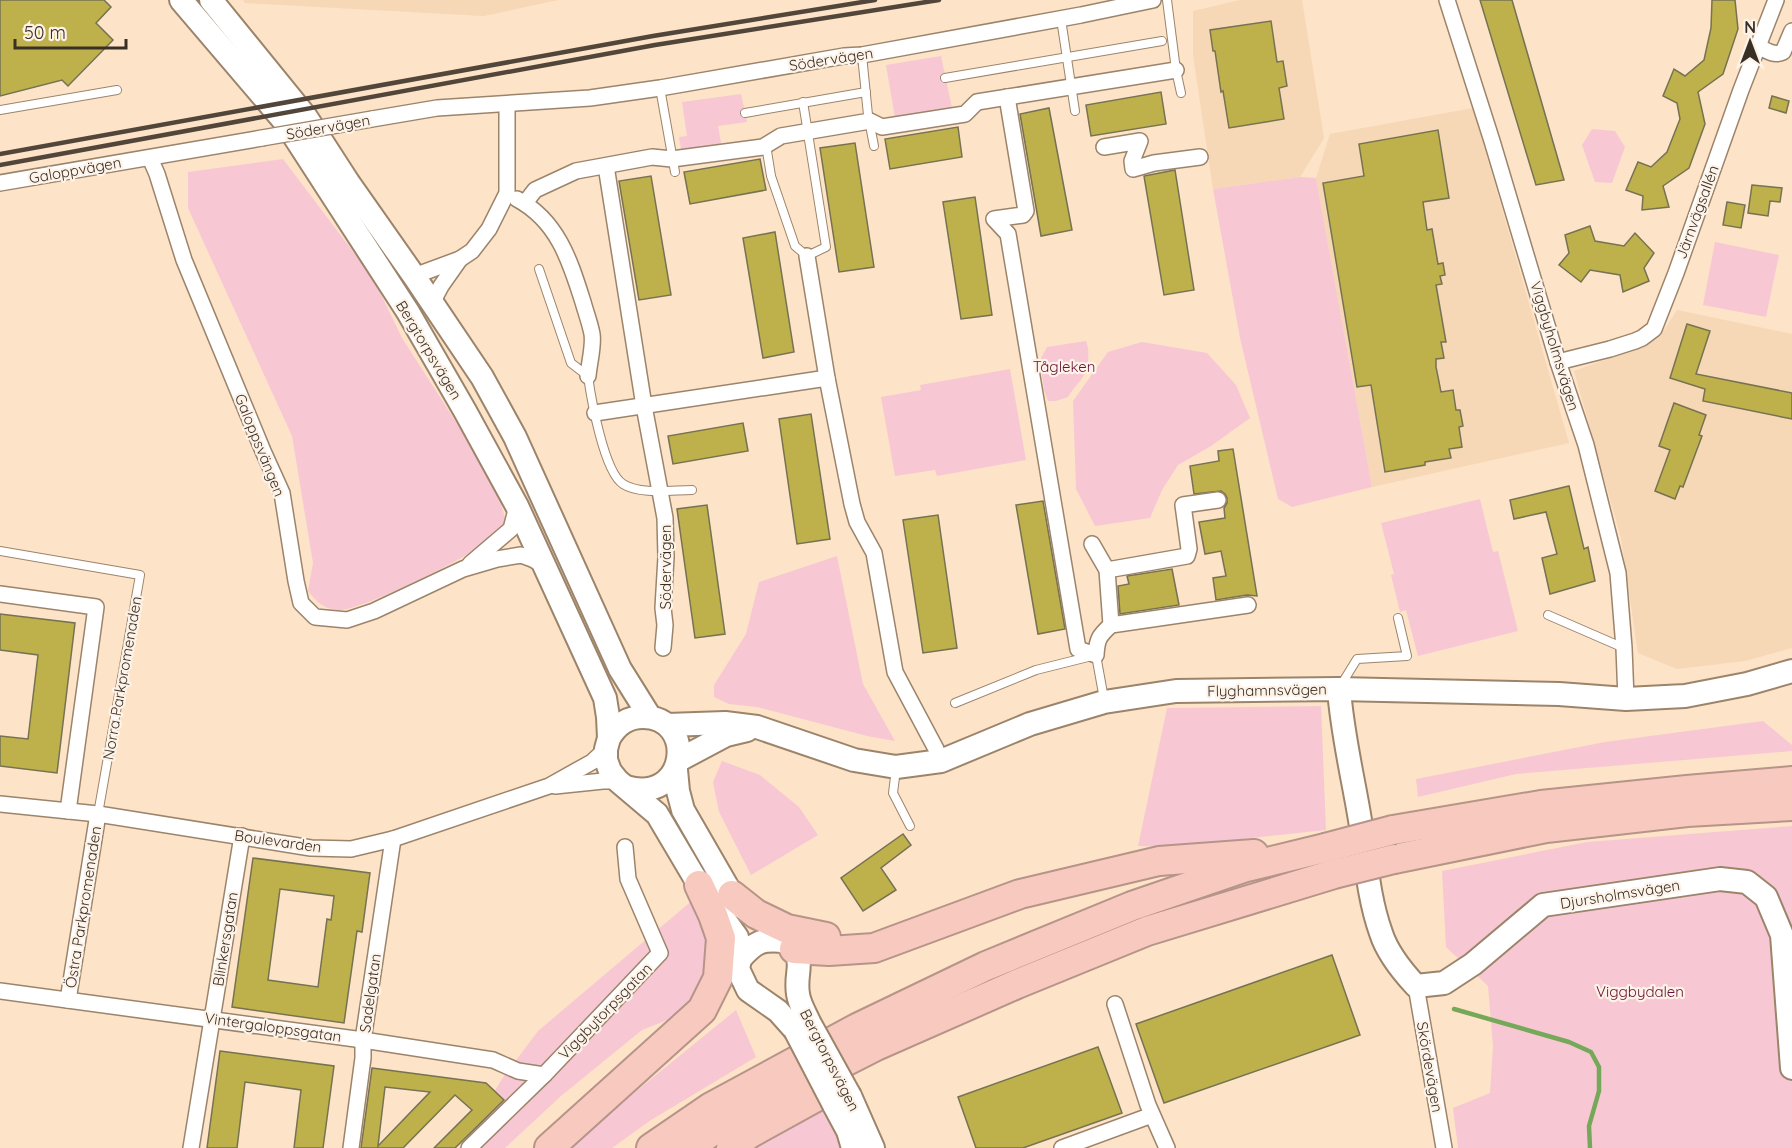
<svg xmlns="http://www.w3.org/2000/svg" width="1792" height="1148" font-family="Quicksand,sans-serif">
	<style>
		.built { fill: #f6d7b6 }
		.green { fill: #f7c8d4 }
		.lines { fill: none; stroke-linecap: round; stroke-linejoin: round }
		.stream { stroke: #75a859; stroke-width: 4.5 }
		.building { fill: #beb14c; stroke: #767252; stroke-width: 1.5; fill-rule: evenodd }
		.lane-casing { stroke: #9c846b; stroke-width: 10 }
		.street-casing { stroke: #9c846b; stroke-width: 18 }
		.secondary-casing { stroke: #9c846b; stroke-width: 26 }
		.highway-casing { stroke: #b69489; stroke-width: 32 }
		.lane { stroke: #fff; stroke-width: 8 }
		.street { stroke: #fff; stroke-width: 15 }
		.secondary { stroke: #fff; stroke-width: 22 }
		.highway { stroke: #f8cabf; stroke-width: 28 }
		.rail { stroke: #524539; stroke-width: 4.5 }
		.street-bridge-casing { stroke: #9c846b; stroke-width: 18; stroke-linecap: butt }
		.secondary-bridge-casing { stroke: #9c846b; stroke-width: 26; stroke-linecap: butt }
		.highway-bridge-casing { stroke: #b69489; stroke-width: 32; stroke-linecap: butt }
		.street-bridge { stroke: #fff; stroke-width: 15 }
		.secondary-bridge { stroke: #fff; stroke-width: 22 }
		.highway-bridge { stroke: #f8cabf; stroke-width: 28 }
		.labels { text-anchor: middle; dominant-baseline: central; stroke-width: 4.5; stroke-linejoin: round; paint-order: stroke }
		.street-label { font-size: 15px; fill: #3a2f25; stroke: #fef3e8 }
		.park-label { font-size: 15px; fill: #661035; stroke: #fef3e8 }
	</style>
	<rect width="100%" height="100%" fill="#fde3c7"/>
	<g class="built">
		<polygon points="243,0 558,0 484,16 245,3"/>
		<polygon points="1240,0 1302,0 1324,138 1300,177 1213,189 1193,55 1193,11"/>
		<polygon points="1473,108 1569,443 1372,487 1316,178 1330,134"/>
		<polygon points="1677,310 1792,334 1792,648 1745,661 1677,669 1638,653 1621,538 1574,371 1644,346 1664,330"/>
	</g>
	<g class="green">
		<polygon points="941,56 952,108 895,118 886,65"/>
		<polygon points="741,94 747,122 718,126 722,148 682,154 679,137 687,136 682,102"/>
		<polygon points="1592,129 1615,131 1625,147 1612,183 1595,182 1582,145"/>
		<path d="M 283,159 L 373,278 L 402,338 L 474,450 L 500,501 L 506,521 C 502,526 498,534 492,539 C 472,555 360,612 338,610 C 322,608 318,603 308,591 L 313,563 L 292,436 L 188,208 L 188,172 Z"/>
		<polygon points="1300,177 1316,178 1372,487 1292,507 1278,499 1240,338 1213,189"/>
		<polygon points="1715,242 1779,255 1766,317 1703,305"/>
		<path d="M 1086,341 C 1091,352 1088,371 1081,380 C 1076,386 1072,390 1068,397 L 1056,401 L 1048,401 L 1044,390 L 1040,360 L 1047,347 Z"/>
		<polygon points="1142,342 1207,353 1236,385 1250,418 1211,446 1178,465 1162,490 1150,518 1095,526 1076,489 1073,401 1108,352"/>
		<polygon points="1010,369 1026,460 937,476 935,470 895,476 881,397 921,390 920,385"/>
		<polygon points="1480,499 1493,552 1498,551 1518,631 1418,656 1406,610 1400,612 1391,575 1394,574 1381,523"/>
		<polygon points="837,556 863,684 895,741 867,736 757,707 729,704 714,697 714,685 746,634 759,582"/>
		<polygon points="1321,706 1326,830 1167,847 1138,846 1167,708"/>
		<polygon points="1763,721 1792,745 1792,751 1516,774 1418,797 1416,779 1605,742"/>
		<polygon points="722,761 760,775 799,807 818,835 751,875 719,812 713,782"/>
		<polygon points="1792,826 1792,1148 1458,1148 1453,1108 1490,1093 1493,1046 1488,986 1446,947 1442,871 1587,842"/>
		<polygon points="694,899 707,919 710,974 694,1002 675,1017 642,1030 561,1096 505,1148 461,1148 466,1138 502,1079 538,1031"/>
		<polygon points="736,1010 756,1057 651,1120 612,1148 566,1148"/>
		<polygon points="822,1100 845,1148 746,1148"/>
	</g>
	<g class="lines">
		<polyline class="stream" points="1454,1009 1569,1042 1591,1052 1599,1067 1599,1091 1589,1126 1590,1148"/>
	</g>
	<g class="building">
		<polygon points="0,0 104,0 111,7 96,23 113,40 68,86 62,80 0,96"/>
		<polygon points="1480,0 1512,0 1564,180 1536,185"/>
		<polygon points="1712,0 1735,0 1738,29 1723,74 1698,92 1705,124 1689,168 1663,186 1669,207 1642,210 1643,196 1626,190 1638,162 1651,167 1667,152 1680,119 1677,103 1663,96 1674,69 1685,76 1704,60 1711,28"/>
		<polygon points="1271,21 1277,62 1283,61 1287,86 1279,88 1284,119 1229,128 1223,91 1221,92 1215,51 1213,51 1210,30"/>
		<polygon points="1161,92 1166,124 1091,136 1086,105"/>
		<polygon points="1772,96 1789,101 1786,113 1769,108"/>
		<polygon points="1049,108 1072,230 1041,236 1020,114"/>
		<polygon points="958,127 962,157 890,169 885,139"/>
		<polygon points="1438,130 1449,198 1423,202 1427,230 1432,229 1438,264 1443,263 1445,275 1440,276 1442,284 1436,285 1446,342 1441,342 1444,358 1436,359 1436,367 1441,392 1453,390 1456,410 1460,410 1463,426 1459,427 1462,447 1449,449 1451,458 1425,462 1425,465 1385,472 1371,385 1357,387 1323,183 1364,176 1359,144"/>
		<polygon points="855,143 874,267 839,272 820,148"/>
		<polygon points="760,159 766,190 690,204 684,172"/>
		<polygon points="1175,170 1194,290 1164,295 1144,176"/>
		<polygon points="651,176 671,295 639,300 619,181"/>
		<polygon points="1752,185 1782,188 1780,202 1770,201 1768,216 1748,213"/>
		<polygon points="975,197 992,315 961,319 943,202"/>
		<polygon points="1727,202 1745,205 1741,228 1723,225"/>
		<polygon points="1590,226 1595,241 1624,246 1635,233 1654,253 1644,268 1649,281 1623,292 1620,275 1590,270 1581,282 1559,265 1569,253 1565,235"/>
		<polygon points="775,232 794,352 763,358 743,238"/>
		<polygon points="1687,324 1710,331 1696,374 1792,393 1792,419 1703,401 1705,389 1670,378"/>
		<polygon points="1674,403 1706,415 1699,435 1702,436 1683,487 1680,486 1675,499 1655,491 1670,450 1659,446"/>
		<polygon points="811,414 830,539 797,544 779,419"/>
		<polygon points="743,423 748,451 673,464 668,436"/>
		<polygon points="1233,449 1257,596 1247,595 1216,600 1213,578 1226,576 1221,551 1205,554 1199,522 1225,518 1224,508 1227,503 1227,498 1225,494 1221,491 1194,494 1190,466 1219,461 1218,451"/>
		<polygon points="1569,486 1584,549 1588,547 1595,581 1550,594 1542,558 1557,554 1546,512 1514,519 1510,500"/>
		<polygon points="1043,501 1065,629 1038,634 1016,505"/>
		<polygon points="707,505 725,634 695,638 677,509"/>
		<polygon points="938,515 957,648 923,653 903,520"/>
		<polygon points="1172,569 1179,605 1120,614 1118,586 1129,584 1127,576"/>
		<polygon points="0,614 75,623 57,773 0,766 0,736 28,739 38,655 0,650"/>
		<polygon points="903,834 911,845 881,868 896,890 863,911 841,878"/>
		<path d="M 253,858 L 370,873 L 362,932 L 357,931 L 344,1023 L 232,1007 ZM 280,889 L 334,896 L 331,920 L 327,919 L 318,987 L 268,980 Z"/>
		<polygon points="1332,955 1360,1035 1164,1103 1136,1024"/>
		<polygon points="1098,1047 1122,1113 1023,1148 976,1148 958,1097"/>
		<polygon points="220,1051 334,1066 323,1148 294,1148 301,1090 245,1082 237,1148 207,1148"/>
		<path d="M 372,1068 L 486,1083 L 504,1100 L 455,1148 L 434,1148 L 472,1110 L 455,1095 L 403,1148 L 361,1148 ZM 385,1087 L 430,1092 L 378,1146 Z"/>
	</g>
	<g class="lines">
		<g class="lane-casing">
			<g id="lane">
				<polyline points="1167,0 1176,70 1181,93"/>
				<polyline points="1061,19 1075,111"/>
				<polyline points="862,55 868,115 874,146"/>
				<polyline points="945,78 1162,41"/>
				<polyline points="660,88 675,172"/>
				<polyline points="0,110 117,90"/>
				<polyline points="745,113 866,92"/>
				<polyline points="766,145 771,176 795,246 807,256 826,247 803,102"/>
				<path d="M 539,269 L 571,363 L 588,376 C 591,398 604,472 623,484 C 640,495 672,490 692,490"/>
				<polyline points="0,551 140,575 98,814"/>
				<polyline points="1548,615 1624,648"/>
				<polyline points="1341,685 1357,659 1407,656 1398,618"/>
				<polyline points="955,703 1036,670 1096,655 1104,699"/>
				<polyline points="896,769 893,793 910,826"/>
			</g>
		</g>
		<g class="street-casing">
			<g id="street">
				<polyline points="1447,0 1492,141 1558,362 1586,445 1618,573 1624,648 1626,699"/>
				<path d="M 1758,46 C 1767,51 1774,56 1783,52 L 1792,31"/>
				<path d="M 1007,97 L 1026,211 L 1023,215 L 994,219 L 1008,234 L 1078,649 L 1096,655 C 1097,639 1099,636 1111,625 L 1248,605"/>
				<polyline points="372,119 437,108 590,98 660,88 844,56 862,55 1081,15 1153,0"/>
				<polyline points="1104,147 1140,141 1132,161 1133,169 1154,163 1200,157"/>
				<polyline points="150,158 157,174 184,260 263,451 282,493 296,581 301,603 315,617 347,620 374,611 463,569 497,559 521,555 532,559 545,566"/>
				<polyline points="606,166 644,406 665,518 666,557 663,608 665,625 663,648"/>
				<polyline points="0,183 262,138"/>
				<path d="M 517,199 C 558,221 570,261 583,302 C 586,313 590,323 592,334 C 594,346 589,363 588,376"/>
				<polyline points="525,203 535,190 576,171 652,157 672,159 763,147 781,136 870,121 882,127 965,114 977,102 1176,70"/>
				<polyline points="807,256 827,378 852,504 857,522 874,553 895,672 936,749"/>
				<polyline points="414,276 460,259 472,251 489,229 507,193 507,105"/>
				<polyline points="432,303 441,286 460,259"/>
				<polyline points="1558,362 1610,349 1635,341 1642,338 1654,329 1676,273 1741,90 1776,0"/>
				<polyline points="595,413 827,378"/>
				<polyline points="1092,544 1107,570 1111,625"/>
				<polyline points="470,564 511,529 517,506"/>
				<polyline points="1107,570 1187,556 1189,549 1183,505 1218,500"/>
				<polyline points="0,594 96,607 68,811"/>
				<polyline points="555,786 603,781 618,781"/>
				<polyline points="0,804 98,814 311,848 351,849 393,839 549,786 592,762 606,749"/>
				<polyline points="1416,986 1444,1148"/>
				<polyline points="0,991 363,1040 493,1060 518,1071 544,1075"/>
				<polyline points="68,1000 98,814"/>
				<polyline points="1115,1004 1148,1105 1167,1148"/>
				<polyline points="191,1148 242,836"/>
				<polyline points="351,1148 363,1058 363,1040 393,839"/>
				<polyline points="469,1148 544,1075 660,953 628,879 625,847"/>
				<polyline points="1062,1148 1152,1115"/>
			</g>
		</g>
		<g class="secondary-casing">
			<g id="secondary">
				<polyline points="181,0 285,122 408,312 465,411 517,506 605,698 608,717 609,738 606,749 606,760 610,771 618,781 657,814 699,885 737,937 740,959 738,969 748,990 778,1011 795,1030"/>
				<polyline points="211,0 306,117 348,182 414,276 482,377 515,437 620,669 650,717"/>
				<path d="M 1339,689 C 1342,733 1353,777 1360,820 C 1366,858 1368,897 1381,933 C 1387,952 1402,971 1416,986 L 1444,983 L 1473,964 L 1543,905 L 1720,879 L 1747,882 L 1766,897 L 1782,935 L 1792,1068"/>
				<polyline points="667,725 725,723 757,727 854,760 896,767 941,761 1030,724 1104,702 1176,691 1339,689 1559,694 1626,699 1685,696 1747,684 1792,671"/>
				<path d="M 609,738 C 617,725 627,717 643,717 C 697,717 688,805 626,787"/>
				<polyline points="679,760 726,735 747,730"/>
				<polyline points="676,770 678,791 683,810 732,895 742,907"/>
				<path d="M 784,941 C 809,960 794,969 798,994 C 799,1003 805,1013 809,1022"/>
				<path d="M 740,959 C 755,942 761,939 783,941"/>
				<polyline points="850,1096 873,1148"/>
				<polyline points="834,1105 848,1131 853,1148"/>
			</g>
		</g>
		<g class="highway-casing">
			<g id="highway">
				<polyline points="1393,830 1541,805 1687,790 1792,781"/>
				<polyline points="1394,859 1546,828 1687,812 1792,806"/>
				<polyline points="732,895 756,914 787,929 826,937"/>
				<polyline points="794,949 829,951 874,948 1020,894 1159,861 1254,854"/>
				<polyline points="549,1148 702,1010 718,978 721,938 713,915 699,885"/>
				<polyline points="651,1148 711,1107 857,1028 986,966 1132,906 1243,868 1325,848"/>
				<polyline points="689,1148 719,1126 876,1046 1017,984 1147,931 1334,874"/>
				<polyline points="731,1148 749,1134 816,1097"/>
			</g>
		</g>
		<use href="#lane" class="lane"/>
		<use href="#street" class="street"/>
		<use href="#secondary" class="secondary"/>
		<use href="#highway" class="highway"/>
		<g class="rail">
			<polyline points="0,154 653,36 875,0"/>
			<polyline points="0,165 655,45 939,0"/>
		</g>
		<g class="street-bridge-casing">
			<polyline id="street-bridge" points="262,138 372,119"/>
		</g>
		<g class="secondary-bridge-casing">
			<g id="secondary-bridge">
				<polyline points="809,1022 850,1096"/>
				<polyline points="795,1030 834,1105"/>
			</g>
		</g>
		<g class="highway-bridge-casing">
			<g id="highway-bridge">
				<polyline points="1325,848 1393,830"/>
				<polyline points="1334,874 1394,859"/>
			</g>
		</g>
		<use href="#street-bridge" class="street-bridge"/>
		<use href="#secondary-bridge" class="secondary-bridge"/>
		<use href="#highway-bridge" class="highway-bridge"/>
	</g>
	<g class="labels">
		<g class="street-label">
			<text transform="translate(831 59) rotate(-9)">Södervägen</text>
			<text transform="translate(328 127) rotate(-10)">Södervägen</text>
			<text transform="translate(75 170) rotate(-10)">Galoppvägen</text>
			<text transform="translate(1697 212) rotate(-70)">Järnvägsallén</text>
			<text transform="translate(1555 346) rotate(73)">Viggbyholmsvägen</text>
			<text transform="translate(429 350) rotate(59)">Bergtorpsvägen</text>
			<text transform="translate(260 445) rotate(68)">Galoppsvängen</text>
			<text transform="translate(665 567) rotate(-90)">Södervägen</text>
			<text transform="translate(122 678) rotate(-80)">Norra Parkpromenaden</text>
			<text transform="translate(1267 690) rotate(-1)">Flyghamnsvägen</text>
			<text transform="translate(278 841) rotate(8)">Boulevarden</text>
			<text transform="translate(1620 894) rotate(-9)">Djursholmsvägen</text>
			<text transform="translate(83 907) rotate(-81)">Östra Parkpromenaden</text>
			<text transform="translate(225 939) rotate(-81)">Blinkersgatan</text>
			<text transform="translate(370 993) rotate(-82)">Sadelgatan</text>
			<text transform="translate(605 1011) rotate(-46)">Viggbytorpsgatan</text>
			<text transform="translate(273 1027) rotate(8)">Vintergaloppsgatan</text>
			<text transform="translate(830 1060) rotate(63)">Bergtorpsvägen</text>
			<text transform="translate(1430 1067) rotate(80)">Skördevägen</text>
		</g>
		<g class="park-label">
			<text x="1064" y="366">Tågleken</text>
			<text x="1640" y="991">Viggbydalen</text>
		</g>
	</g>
	<g transform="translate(1750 42)" stroke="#fef3e8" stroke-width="4.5" paint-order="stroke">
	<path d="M0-4.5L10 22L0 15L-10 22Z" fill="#3a2f25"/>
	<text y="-9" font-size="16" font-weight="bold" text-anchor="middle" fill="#3a2f25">N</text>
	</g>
	<path d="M15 39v9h111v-9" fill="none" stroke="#3a2f25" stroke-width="3"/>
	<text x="24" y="39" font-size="18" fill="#3a2f25" stroke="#fef3e8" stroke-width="4.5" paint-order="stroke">50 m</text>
</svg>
